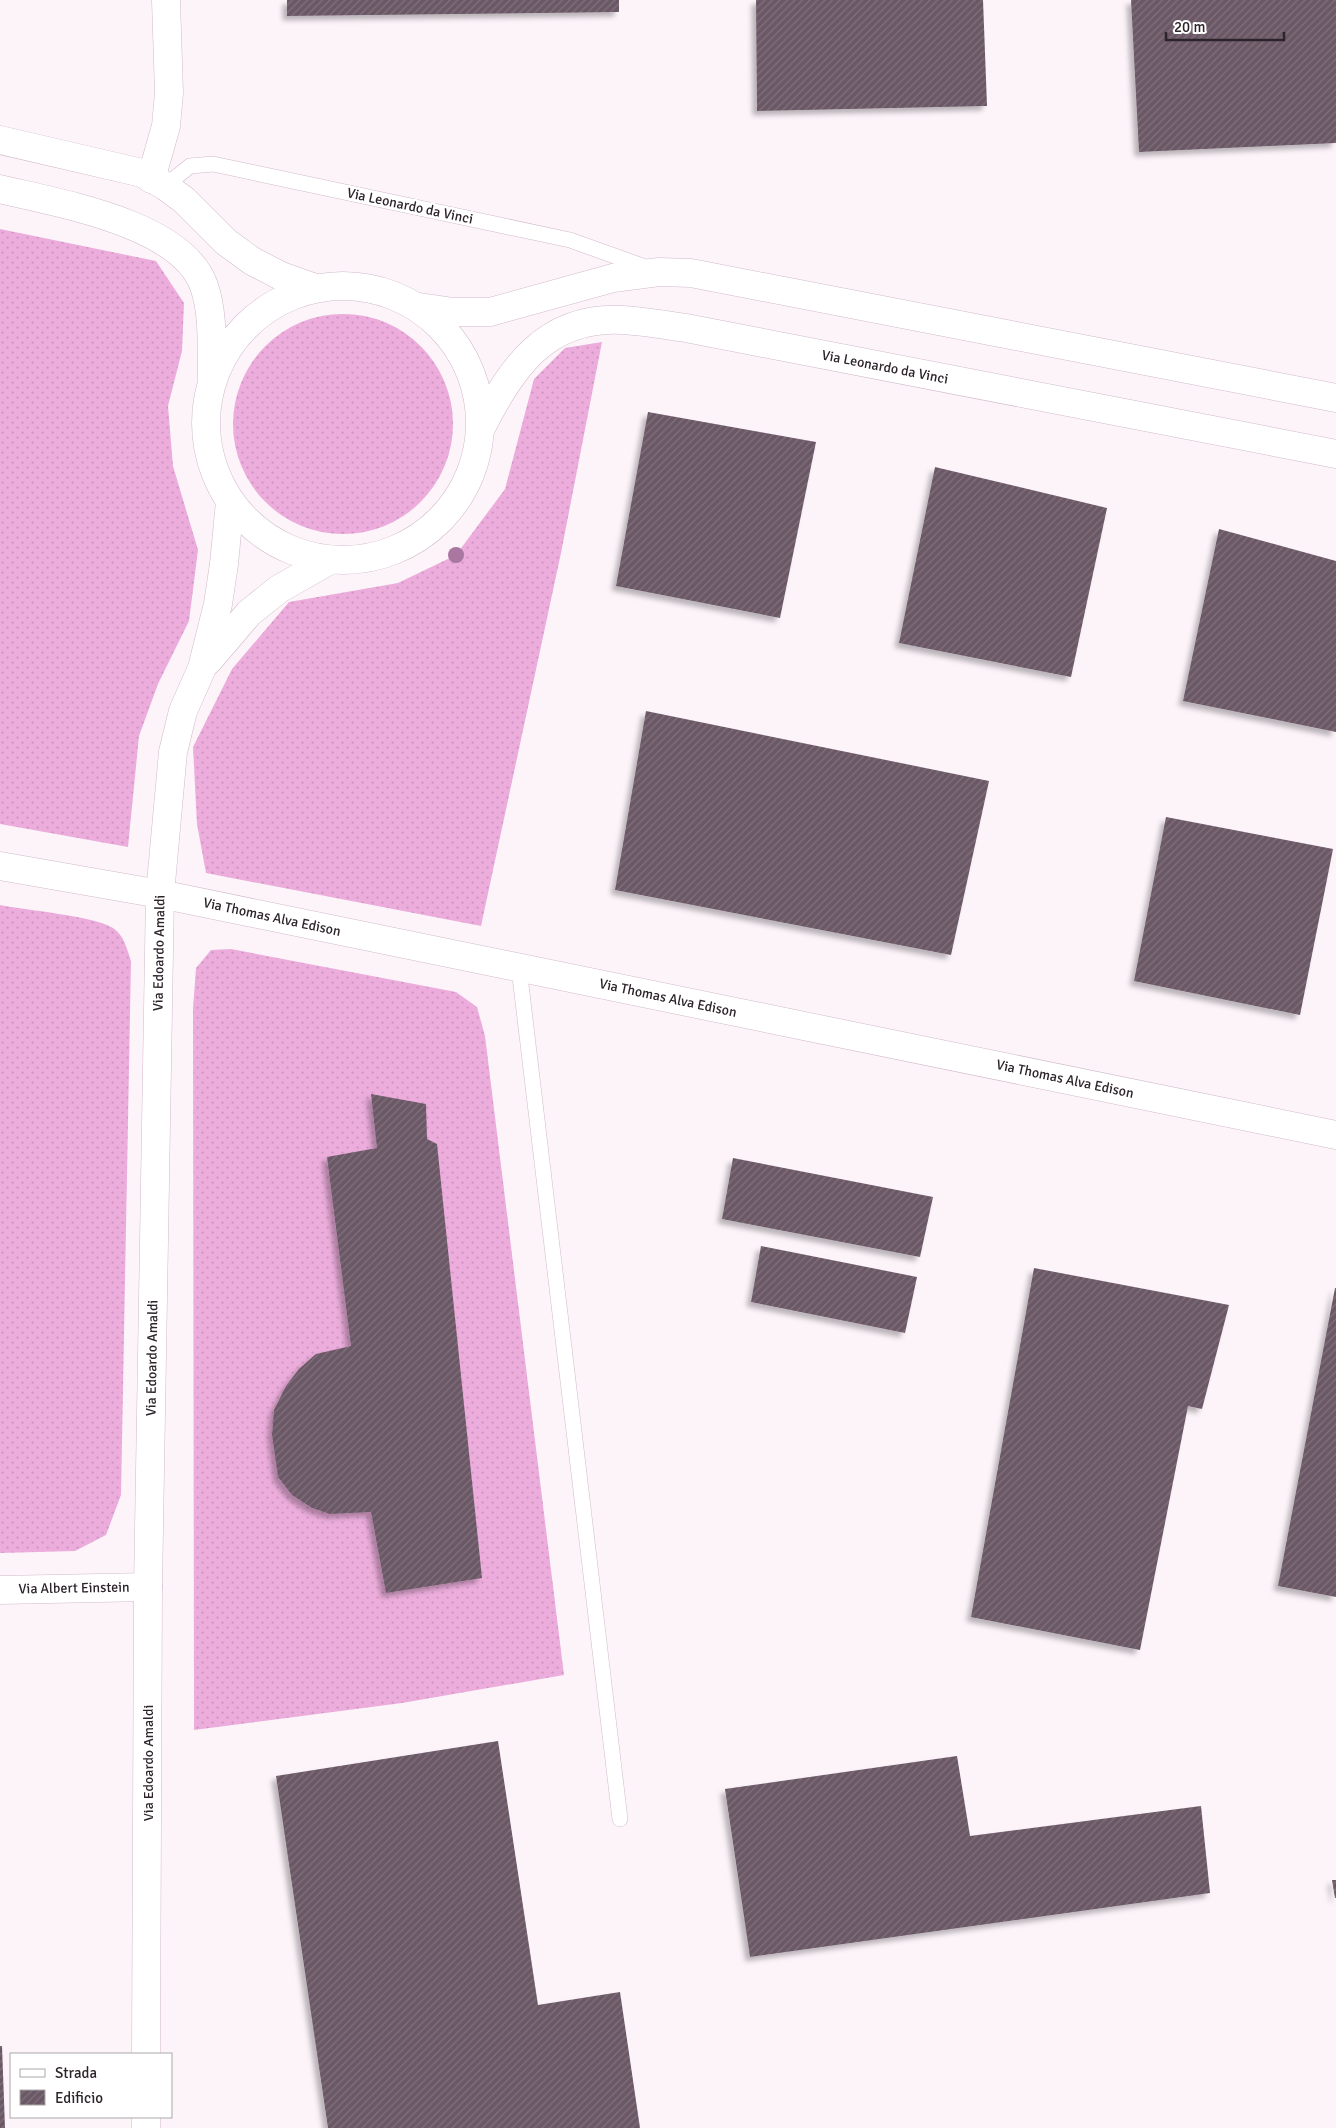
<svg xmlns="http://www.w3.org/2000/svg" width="1336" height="2128" font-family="Signika,sans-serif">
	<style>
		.grass { fill: url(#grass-dots) }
		.building { fill: url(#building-hatch); filter: url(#shadow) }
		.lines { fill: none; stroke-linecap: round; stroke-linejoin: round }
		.service-casing { stroke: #d0baca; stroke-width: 16 }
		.minor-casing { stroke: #d0baca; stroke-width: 29 }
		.tertiary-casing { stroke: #d0baca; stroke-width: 29 }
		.secondary-casing { stroke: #d0baca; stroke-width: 29 }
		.service { stroke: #fff; stroke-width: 15 }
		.minor { stroke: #fff; stroke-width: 28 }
		.tertiary { stroke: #fff; stroke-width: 28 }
		.secondary { stroke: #fff; stroke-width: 28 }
		.tree { fill: #a977a0 }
		.labels { text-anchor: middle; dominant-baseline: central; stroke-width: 5; stroke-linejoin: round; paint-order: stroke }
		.street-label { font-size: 14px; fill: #2c242a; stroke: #fff }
	</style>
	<defs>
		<pattern id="grass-dots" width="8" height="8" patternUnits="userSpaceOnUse" patternTransform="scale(1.25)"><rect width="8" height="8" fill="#ecaddc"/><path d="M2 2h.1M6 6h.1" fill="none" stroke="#cb95bd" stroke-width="1.8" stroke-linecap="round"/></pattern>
		<pattern id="building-hatch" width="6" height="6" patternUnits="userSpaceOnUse" patternTransform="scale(1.25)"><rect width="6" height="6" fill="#6b5866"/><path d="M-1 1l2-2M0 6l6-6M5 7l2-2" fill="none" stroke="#80717c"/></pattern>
		<filter id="shadow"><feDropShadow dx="-4.5" dy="4.5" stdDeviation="2.5" flood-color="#0004"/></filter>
	</defs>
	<rect width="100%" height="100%" fill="#fdf4fa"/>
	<g class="grass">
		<polygon points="0,229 156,261 184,303 182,351 168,406 173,466 198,550 189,621 158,684 139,736 128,847 0,824"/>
		<circle cx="343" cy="424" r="110"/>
		<polygon points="602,342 561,553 481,926 206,873 197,824 193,747 232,669 289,602 398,583 456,555 505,489 534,379 565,348"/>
		<path d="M 0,905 C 25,910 94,916 113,928 C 124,935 127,949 131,961 L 121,1495 L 106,1535 L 75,1551 L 0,1553 Z"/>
		<polygon points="231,949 456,992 477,1007 485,1036 564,1675 402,1703 194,1730 193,1008 196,968 211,950"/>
	</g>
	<g class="building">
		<polygon points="287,0 619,0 619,12 287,16"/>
		<polygon points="756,0 983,0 987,106 757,111"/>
		<polygon points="1131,0 1336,0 1336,143 1139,152"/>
		<polygon points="648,412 816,442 780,618 616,586"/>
		<polygon points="935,467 1107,508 1071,677 899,643"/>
		<polygon points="1219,529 1336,561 1336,732 1183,701"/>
		<polygon points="646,711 989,781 951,955 615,890"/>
		<polygon points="1166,817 1333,849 1300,1015 1134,981"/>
		<polygon points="371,1094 426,1104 427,1139 437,1144 482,1578 386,1593 371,1512 330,1514 312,1508 292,1495 278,1477 272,1435 274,1410 286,1386 299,1369 316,1354 351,1346 327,1157 377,1148"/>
		<polygon points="733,1158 933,1197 920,1257 722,1219"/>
		<polygon points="761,1246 917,1277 905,1333 751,1302"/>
		<polygon points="1034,1268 1229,1305 1202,1409 1188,1406 1140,1650 971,1617"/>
		<polygon points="1335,1288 1336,1288 1336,1597 1278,1586"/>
		<polygon points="498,1741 538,2005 620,1992 640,2128 328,2128 276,1776"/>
		<polygon points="957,1756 970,1836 1201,1806 1210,1893 750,1957 725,1789"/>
		<polygon points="1332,1880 1336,1880 1336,1898 1335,1898"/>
		<polygon points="0,2046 2,2046 5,2128 0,2128"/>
	</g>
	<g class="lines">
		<g class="service-casing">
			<g id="service">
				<polyline points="165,186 190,166 213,164 570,240 648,268"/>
				<polyline points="519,968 620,1819"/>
			</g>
		</g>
		<g class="minor-casing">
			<g id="minor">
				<polyline points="151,179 166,126 169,93 166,0"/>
				<polyline points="0,866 160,894 1336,1135"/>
				<polyline points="0,1590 148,1587"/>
			</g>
		</g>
		<g class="tertiary-casing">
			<g id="tertiary">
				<polyline points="208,661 249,613 279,589 330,560"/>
				<polyline points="146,2054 148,1587 160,894 173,752 183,711 202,668 218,604 224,564 230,502"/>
				<polyline points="146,2128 146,2117"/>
			</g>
		</g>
		<g class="secondary-casing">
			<g id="secondary">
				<polyline points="0,140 142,173 165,186 184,200 226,242 252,261 281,276 315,288"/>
				<path d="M 0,189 C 57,203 182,223 204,286 C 214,315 211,347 212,377"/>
				<circle cx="343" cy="423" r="137"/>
				<polyline points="419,307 454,312 490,312 613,278 659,272 691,273 1336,398"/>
				<path d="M 481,428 C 511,368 546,316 622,320 C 643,321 665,325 686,328 L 1336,454"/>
			</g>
		</g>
		<use href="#service" class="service"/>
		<use href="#minor" class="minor"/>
		<use href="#tertiary" class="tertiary"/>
		<use href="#secondary" class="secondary"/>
	</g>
	<circle class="tree" cx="456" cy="555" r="8"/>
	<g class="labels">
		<g class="street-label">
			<text transform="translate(410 206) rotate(12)">Via Leonardo da Vinci</text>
			<text transform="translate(885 367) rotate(11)">Via Leonardo da Vinci</text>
			<text transform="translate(272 917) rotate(12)">Via Thomas Alva Edison</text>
			<text transform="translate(159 953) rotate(-89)">Via Edoardo Amaldi</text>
			<text transform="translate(668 998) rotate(12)">Via Thomas Alva Edison</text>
			<text transform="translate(1065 1079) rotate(12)">Via Thomas Alva Edison</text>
			<text transform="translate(152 1358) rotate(-89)">Via Edoardo Amaldi</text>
			<text transform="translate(74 1588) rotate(-1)">Via Albert Einstein</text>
			<text transform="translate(148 1763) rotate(-90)">Via Edoardo Amaldi</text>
		</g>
	</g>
	<rect x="10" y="2053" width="162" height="65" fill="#ffffff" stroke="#aba7aa"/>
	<rect x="20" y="2069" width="25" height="8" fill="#ffffff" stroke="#aba7aa"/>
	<text x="55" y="2078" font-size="15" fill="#2c242a">Strada</text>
	<rect x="20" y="2090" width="25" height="15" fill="url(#building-hatch)" stroke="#aba7aa"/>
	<text x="55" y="2103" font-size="15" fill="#2c242a">Edificio</text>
	<path d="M1166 32v8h118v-8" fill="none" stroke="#2c242a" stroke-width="2.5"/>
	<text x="1174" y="32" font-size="15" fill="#2c242a" stroke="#ffffff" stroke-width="4" paint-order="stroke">20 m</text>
</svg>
